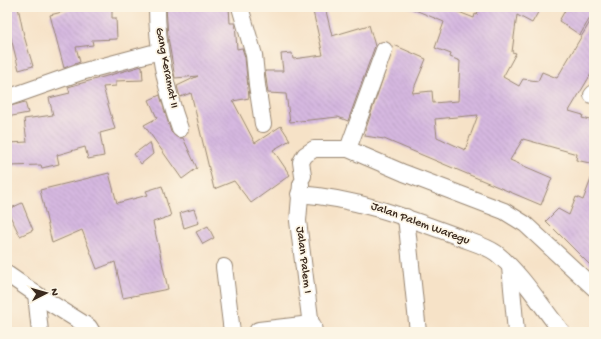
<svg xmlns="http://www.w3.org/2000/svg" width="601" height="339" font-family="'Gochi Hand',sans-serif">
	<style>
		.building { fill: url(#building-back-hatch); fill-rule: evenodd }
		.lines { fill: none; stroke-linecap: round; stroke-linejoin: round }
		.minor-casing { stroke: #988672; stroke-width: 18 }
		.tertiary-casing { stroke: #988672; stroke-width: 22 }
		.minor { stroke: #fff; stroke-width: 16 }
		.tertiary { stroke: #fff; stroke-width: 20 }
		.labels { text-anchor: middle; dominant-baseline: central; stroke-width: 3.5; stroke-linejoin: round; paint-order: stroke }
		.street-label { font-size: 12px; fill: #3b2a1e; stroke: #fcf5e5 }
	</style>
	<defs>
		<pattern id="building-back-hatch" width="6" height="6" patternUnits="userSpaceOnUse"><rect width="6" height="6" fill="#d5b8e0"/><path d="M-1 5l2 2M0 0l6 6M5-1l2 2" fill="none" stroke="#b89ec0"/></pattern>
	</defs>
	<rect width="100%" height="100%" fill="#fcf5e5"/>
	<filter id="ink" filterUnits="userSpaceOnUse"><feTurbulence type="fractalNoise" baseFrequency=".025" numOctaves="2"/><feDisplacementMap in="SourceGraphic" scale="8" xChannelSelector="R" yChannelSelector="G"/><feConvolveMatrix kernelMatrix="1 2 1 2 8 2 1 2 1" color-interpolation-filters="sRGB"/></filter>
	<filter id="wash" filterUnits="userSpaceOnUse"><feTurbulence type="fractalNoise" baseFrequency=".012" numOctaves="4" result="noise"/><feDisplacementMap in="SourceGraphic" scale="16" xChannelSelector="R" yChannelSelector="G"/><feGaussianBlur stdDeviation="0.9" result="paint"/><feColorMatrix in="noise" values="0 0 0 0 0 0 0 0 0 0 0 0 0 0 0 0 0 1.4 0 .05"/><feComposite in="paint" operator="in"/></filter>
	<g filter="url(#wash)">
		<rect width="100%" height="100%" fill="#f6e2c7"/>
		<g id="blocks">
			<g class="building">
				<polygon points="7,7 18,7 24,36 33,66 19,70 10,34 7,35"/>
				<polygon points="70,7 112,7 112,18 116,18 117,39 92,40 93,45 76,47 80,62 64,68 50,15 70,10"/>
				<polygon points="166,7 229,7 230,23 235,23 237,49 242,48 245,57 249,98 233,101 255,143 281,126 290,140 273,150 290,175 251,203 234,181 214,189 191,93 180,97 177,86 198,76 175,78 168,37"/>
				<polygon points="312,7 325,7 332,36 369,25 375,46 348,121 338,117 290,122 286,94 268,93 265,71 283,71 281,54 292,53 293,59 323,55"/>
				<path d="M 408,7 L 446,7 L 474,18 L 475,14 L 477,15 L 479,7 L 541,7 L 532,23 L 517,15 L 512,52 L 516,53 L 503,77 L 519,86 L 523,79 L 538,81 L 542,72 L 557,78 L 594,15 L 594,69 L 569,111 L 583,115 L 582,118 L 594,121 L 594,164 L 576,160 L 577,154 L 523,139 L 510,160 L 552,178 L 541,205 L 384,139 L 365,136 L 366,128 L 394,45 L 426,59 L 412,93 L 432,91 L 433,103 L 458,101 L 460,61 L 450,57 L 451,54 L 435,48 L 444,22 ZM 478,115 L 465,150 L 437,137 L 435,119 Z"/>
				<polygon points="567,7 594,7 594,11 580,35 559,21"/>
				<polygon points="142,66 143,80 116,81 116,86 103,87 115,129 100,133 104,156 88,159 85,147 57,155 59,164 42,168 41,165 9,166 9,143 27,142 24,119 53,115 49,98 70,93 68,87"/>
				<polygon points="160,95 171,132 178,138 183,138 197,168 182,179 144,125 157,118 149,100"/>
				<polygon points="25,102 28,113 7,117 7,107"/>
				<polygon points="150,142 153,154 141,164 134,154"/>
				<polygon points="109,173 117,203 148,195 146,191 162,186 171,216 153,222 168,289 123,298 115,262 97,269 82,230 52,243 40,190"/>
				<polygon points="593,174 594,174 594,269 546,221 558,209 569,215 576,197 583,200"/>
				<polygon points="22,203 33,230 20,236 7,210"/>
				<polygon points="194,209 199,223 184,228 180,213"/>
				<polygon points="208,226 214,238 203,244 196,232"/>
			</g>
		</g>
	</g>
	<g filter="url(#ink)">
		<use href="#blocks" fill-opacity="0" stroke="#988672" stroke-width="1"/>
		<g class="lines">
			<g class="minor-casing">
				<g id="minor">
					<path d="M 157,7 C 157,48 166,90 180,129"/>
					<polyline points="240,7 254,55 257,85 263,124"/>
					<polyline points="592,95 594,93"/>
					<polyline points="7,98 81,72 160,51"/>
					<polyline points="348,149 384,50"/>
					<polyline points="303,176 301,162 305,155 314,149 348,149 404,173 504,211 525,224 594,288"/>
					<polyline points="301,184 298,221 311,326"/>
					<path d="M 299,194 C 354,198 403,216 454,235 C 467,241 485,245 496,253 C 522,274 541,306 562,332"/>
					<polyline points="406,217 418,332"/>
					<polyline points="224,267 232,332"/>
					<polyline points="510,267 516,332"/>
					<polyline points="7,274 36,294 89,327 92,332"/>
					<polyline points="36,294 40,332"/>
				</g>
			</g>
			<g class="tertiary-casing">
				<polyline id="tertiary" points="259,332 311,326 312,332"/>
			</g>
			<use href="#minor" class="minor"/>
			<use href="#tertiary" class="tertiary"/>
		</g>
	</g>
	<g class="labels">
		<g class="street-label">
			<text transform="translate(166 68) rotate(79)">Gang Keramat II</text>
			<text transform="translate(420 224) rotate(20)">Jalan Palem Waregu</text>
			<text transform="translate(303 260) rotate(83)">Jalan Palem I</text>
		</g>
	</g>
	<rect width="601" height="339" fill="none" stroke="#fcf5e5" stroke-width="24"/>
	<g transform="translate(46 293) rotate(84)" stroke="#fcf5e5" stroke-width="3" paint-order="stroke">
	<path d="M0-3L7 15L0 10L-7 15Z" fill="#3b2a1e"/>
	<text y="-6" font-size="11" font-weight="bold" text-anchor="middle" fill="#3b2a1e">N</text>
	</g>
</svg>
